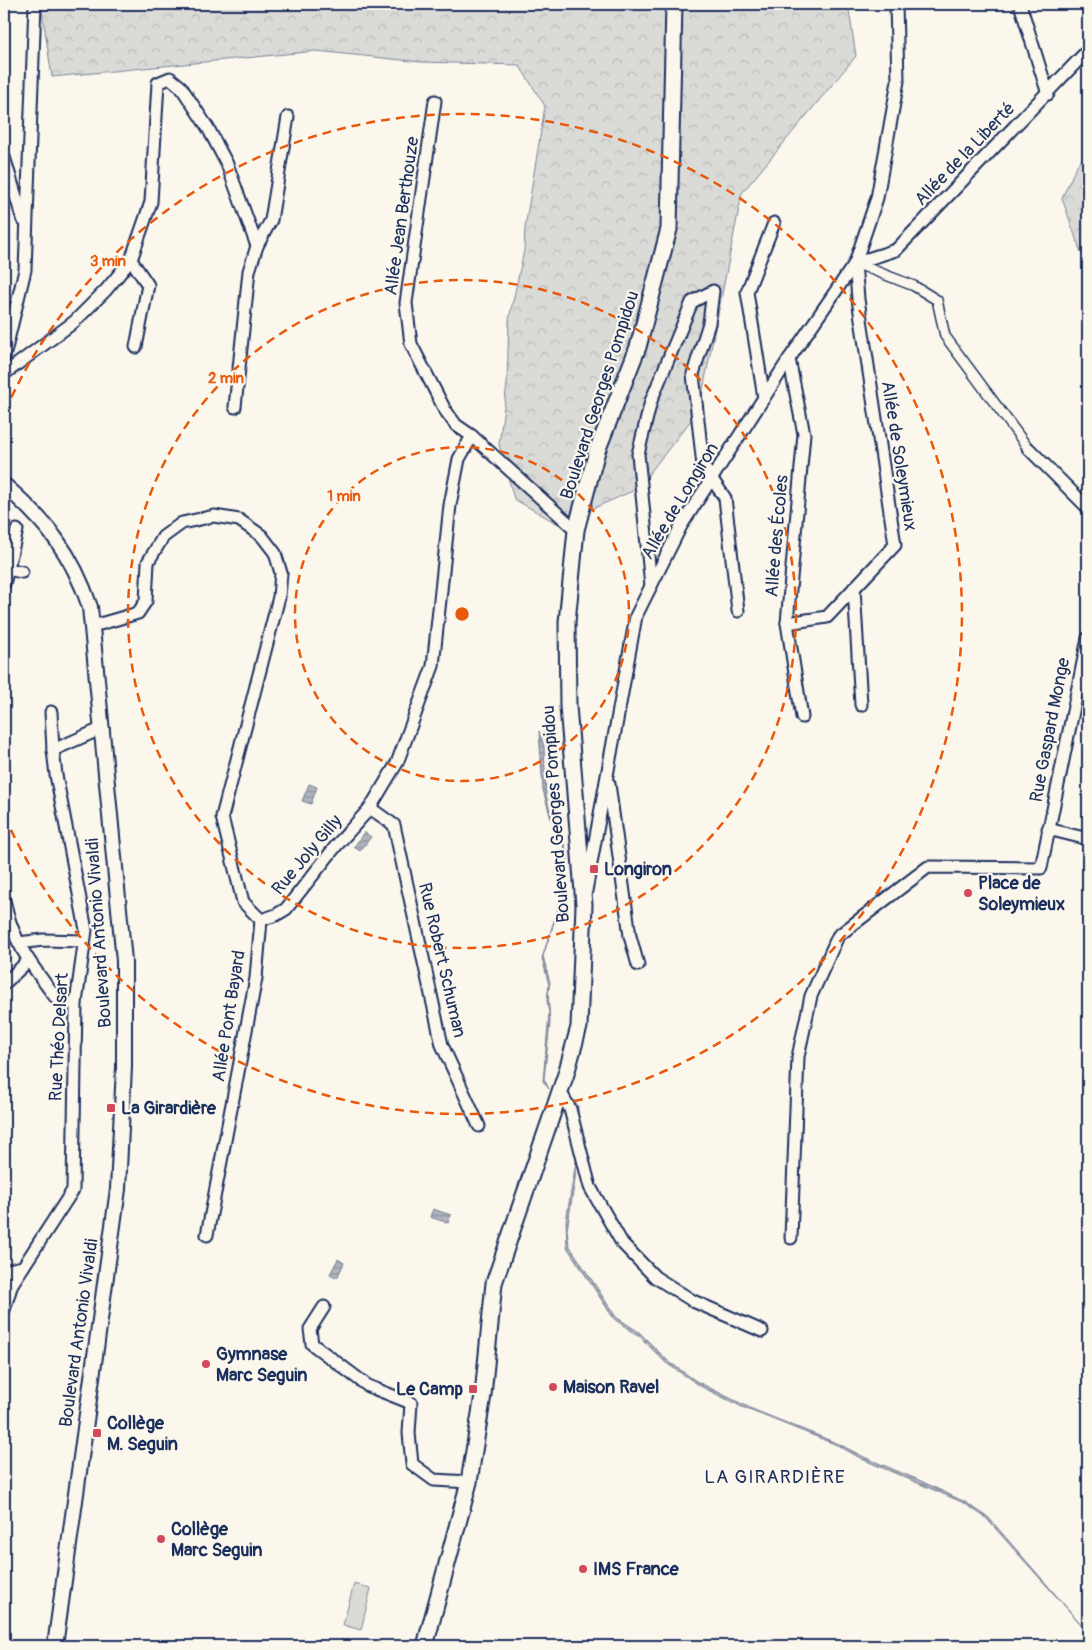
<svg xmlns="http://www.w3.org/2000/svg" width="1092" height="1650" font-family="Pangolin,sans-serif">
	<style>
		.forest { fill: url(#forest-crowns); stroke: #7a849a }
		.park { fill: #dadad7; stroke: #7a849a }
		.water { fill: url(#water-rules); stroke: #747e96 }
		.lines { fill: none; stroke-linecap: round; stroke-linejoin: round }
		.pedestrian-casing { stroke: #1b2f5e; stroke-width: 12 }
		.minor-casing { stroke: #1b2f5e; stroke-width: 15 }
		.tertiary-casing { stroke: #1b2f5e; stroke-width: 18 }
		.secondary-casing { stroke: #1b2f5e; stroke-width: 19 }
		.pedestrian { stroke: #fbf7ec; stroke-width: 9 }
		.minor { stroke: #fbf7ec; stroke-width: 11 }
		.tertiary { stroke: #fbf7ec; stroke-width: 14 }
		.secondary { stroke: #fbf7ec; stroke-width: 15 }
		.ring { fill: none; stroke: #e8590c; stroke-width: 2.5; stroke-dasharray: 9 6 }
		.poi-dot { fill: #d1495b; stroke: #fbf7ec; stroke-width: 2 }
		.labels { text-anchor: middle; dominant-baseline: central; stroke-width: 4.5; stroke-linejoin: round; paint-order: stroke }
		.street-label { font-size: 18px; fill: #1b2f5e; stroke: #fbf7ec }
		.poi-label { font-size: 18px; font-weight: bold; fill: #1b2f5e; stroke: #fbf7ec; text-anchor: start }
		.neighbourhood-label { font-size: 19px; letter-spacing: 1px; fill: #1b2f5e; stroke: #fbf7ec }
		.centre { fill: #e8590c; stroke: #fbf7ec; stroke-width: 2.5 }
		.ring-label { font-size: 15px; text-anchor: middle; font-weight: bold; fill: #e8590c; stroke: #fbf7ec; stroke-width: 4.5; stroke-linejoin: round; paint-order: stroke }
	</style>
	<defs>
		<pattern id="forest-crowns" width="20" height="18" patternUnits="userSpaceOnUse" patternTransform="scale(1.25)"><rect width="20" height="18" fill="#dadad7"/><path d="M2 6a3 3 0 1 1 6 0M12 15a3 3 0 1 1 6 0" fill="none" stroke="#babbbb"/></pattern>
		<pattern id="water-rules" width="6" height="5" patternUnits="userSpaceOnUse" patternTransform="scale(1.25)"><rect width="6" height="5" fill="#afb3bb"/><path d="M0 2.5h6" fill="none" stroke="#8e929b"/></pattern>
	</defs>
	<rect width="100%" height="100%" fill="#fbf7ec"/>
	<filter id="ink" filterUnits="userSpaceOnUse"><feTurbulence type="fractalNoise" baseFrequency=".02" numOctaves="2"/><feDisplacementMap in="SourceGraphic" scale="10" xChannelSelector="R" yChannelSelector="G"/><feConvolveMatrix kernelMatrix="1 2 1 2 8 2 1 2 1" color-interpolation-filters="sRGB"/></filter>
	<g filter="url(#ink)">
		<g class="forest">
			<polygon points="41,4 848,4 856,56 742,193 699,410 637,489 558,524 514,499 499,444 507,384 509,319 524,251 525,228 545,106 519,65 421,62 316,51 52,77"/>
			<polygon points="1088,152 1088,257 1081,253 1062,198 1077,165"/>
		</g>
		<polygon class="park" points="354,1584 371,1588 361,1630 343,1625"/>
		<g class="water">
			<polygon points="539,731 544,746 546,795 552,818 568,853 563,895 543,956 550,983 548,992 550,1023 544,1079 549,1089 543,1081 549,1014 547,1001 549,985 542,958 562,896 566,851 551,819 543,790"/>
			<polygon points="309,784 317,787 311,804 302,801"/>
			<polygon points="364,832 371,837 360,851 354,847"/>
			<polygon points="568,1097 578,1106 579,1154 567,1230 569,1245 616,1317 639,1332 668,1361 696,1381 752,1409 839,1444 864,1457 921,1481 965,1502 988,1517 1088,1632 986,1518 964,1503 862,1459 837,1445 744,1408 702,1387 666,1363 640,1337 614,1319 567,1247 566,1221 577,1156 577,1113"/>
			<polygon points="433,1209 451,1215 448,1223 430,1217"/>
			<polygon points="338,1259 344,1263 337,1278 330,1274"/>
		</g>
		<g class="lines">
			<g class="pedestrian-casing">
				<polyline id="pedestrian" points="855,263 914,286 937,300 945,336 1028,448"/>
			</g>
			<g class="minor-casing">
				<g id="minor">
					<polyline points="1020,4 1048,94"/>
					<polyline points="435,101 406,303 411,344 445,410 456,425 472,436"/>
					<polyline points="4,157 23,220"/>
					<polyline points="257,246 271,220 288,117"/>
					<polyline points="131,260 148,285 136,347"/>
					<polyline points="855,263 896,250 1088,50"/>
					<polyline points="4,357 25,270 35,4"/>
					<polyline points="789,359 804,434 787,623 802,717"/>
					<polyline points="4,374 74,322 106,290 131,260 151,202 158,83 170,78 181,87 208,128 227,164 257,246 249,271 235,407"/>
					<polyline points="764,398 747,292 774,223"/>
					<polyline points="1028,448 1088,508"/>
					<polyline points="7,569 22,572"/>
					<polyline points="4,584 17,530"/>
					<polyline points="651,586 638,454 651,401 692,302 713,291 709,323 693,374 703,466 725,498 738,611"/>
					<polyline points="854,588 861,705"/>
					<polyline points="787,623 827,617 895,545 858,299 855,263"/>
					<polyline points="93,626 138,613 146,601 148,562 163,537 182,523 214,516 239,520 262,536 275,553 281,573 279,597 222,817 243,902 261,920 276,915 286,909 336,846 370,808 397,763 433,666 450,505 459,459 472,436 576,530"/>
					<polyline points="51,712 53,750"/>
					<polyline points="609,784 630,936 638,965"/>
					<polyline points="370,808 394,825 442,1045 479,1126"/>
					<polyline points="1048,829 1088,839"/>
					<polyline points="586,891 636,616 681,526 789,359 855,263 877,198 898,81 896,4"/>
					<path d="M 4,900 C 12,942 34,969 59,1002 L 76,1003"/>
					<polyline points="19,943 43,940 84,941"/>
					<polyline points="4,984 28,961"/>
					<polyline points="560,1091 570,1109 590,1187 622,1243 655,1277 693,1301 762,1331"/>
					<polyline points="207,1235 256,978 261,920"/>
					<polyline points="791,1238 798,1057 811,996 838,936 928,867 1041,868 1088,638"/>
					<polyline points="4,1271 23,1267"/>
					<polyline points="324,1307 310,1329 312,1344 368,1386 411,1403 409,1433 412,1464 434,1480 469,1482"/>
					<polyline points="4,1310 12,1284 73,1190 76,1003 86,930 56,775 53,750 103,728"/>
				</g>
			</g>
			<g class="tertiary-casing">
				<path id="tertiary" d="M 4,485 C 46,521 72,553 90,607 L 124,961 L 124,1067 L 118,1189 L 55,1646"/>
			</g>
			<g class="secondary-casing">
				<polyline id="secondary" points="425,1646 469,1482 483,1395 494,1283 566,1074 579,1027 584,905 568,706 567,622 576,530 597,451 638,347 669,229 674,4"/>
			</g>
			<use href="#pedestrian" class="pedestrian"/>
			<use href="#minor" class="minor"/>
			<use href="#tertiary" class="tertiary"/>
			<use href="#secondary" class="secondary"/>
		</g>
	</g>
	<g class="ring">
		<circle cx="462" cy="614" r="167"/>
		<circle cx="462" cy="614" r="334"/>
		<path d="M5 411A500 500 0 1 1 5 817"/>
	</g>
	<g class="poi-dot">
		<rect x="589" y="864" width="10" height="10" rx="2.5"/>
		<circle cx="968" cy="893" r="5"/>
		<rect x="106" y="1103" width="10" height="10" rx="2.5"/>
		<circle cx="206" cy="1364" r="5"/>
		<circle cx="553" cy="1387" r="5"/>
		<rect x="468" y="1384" width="10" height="10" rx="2.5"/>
		<rect x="92" y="1428" width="10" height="10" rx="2.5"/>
		<circle cx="161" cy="1539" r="5"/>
		<circle cx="583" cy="1569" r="5"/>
	</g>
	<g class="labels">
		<g class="street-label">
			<text transform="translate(965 154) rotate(-46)">Allée de la Liberté</text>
			<text transform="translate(402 216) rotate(-82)">Allée Jean Berthouze</text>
			<text transform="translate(600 395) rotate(-72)">Boulevard Georges Pompidou</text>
			<text transform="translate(899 456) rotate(81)">Allée de Soleymieux</text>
			<text transform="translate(680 501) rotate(-59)">Allée de Longiron</text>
			<text transform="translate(777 536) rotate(-85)">Allée des Écoles</text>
			<text transform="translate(1050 730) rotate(-79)">Rue Gaspard Monge</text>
			<text transform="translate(556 814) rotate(-94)">Boulevard Georges Pompidou</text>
			<text transform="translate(307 855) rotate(-50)">Rue Joly Gilly</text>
			<text transform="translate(99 933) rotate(-94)">Boulevard Antonio Vivaldi</text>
			<text transform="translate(442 960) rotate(77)">Rue Robert Schuman</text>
			<text transform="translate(229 1016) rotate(-81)">Allée Pont Bayard</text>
			<text transform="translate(59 1037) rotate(-87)">Rue Théo Delsart</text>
			<text transform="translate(79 1333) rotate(-82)">Boulevard Antonio Vivaldi</text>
		</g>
		<g class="poi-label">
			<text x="604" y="869">Longiron</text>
			<text x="978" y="883">Place de<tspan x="978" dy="21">Soleymieux</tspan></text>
			<text x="121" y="1108">La Girardière</text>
			<text x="216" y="1354">Gymnase<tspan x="216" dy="21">Marc Seguin</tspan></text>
			<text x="563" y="1387">Maison Ravel</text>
			<text x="463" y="1389" text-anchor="end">Le Camp</text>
			<text x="107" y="1423">Collège<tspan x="107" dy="21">M. Seguin</tspan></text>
			<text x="171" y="1529">Collège<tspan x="171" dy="21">Marc Seguin</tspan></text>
			<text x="593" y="1569">IMS France</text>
		</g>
		<g class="neighbourhood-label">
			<text x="775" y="1477">LA GIRARDIÈRE</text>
		</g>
	</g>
	<circle cx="462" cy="614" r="8" class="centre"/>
	<g class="ring-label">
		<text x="108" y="266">3 min</text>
		<text x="226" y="383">2 min</text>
		<text x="344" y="501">1 min</text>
	</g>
	<rect width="1092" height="1650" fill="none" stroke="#fbf7ec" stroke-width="20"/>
	<rect x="10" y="10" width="1072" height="1630" fill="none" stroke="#1b2f5e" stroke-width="2" filter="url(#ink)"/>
</svg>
